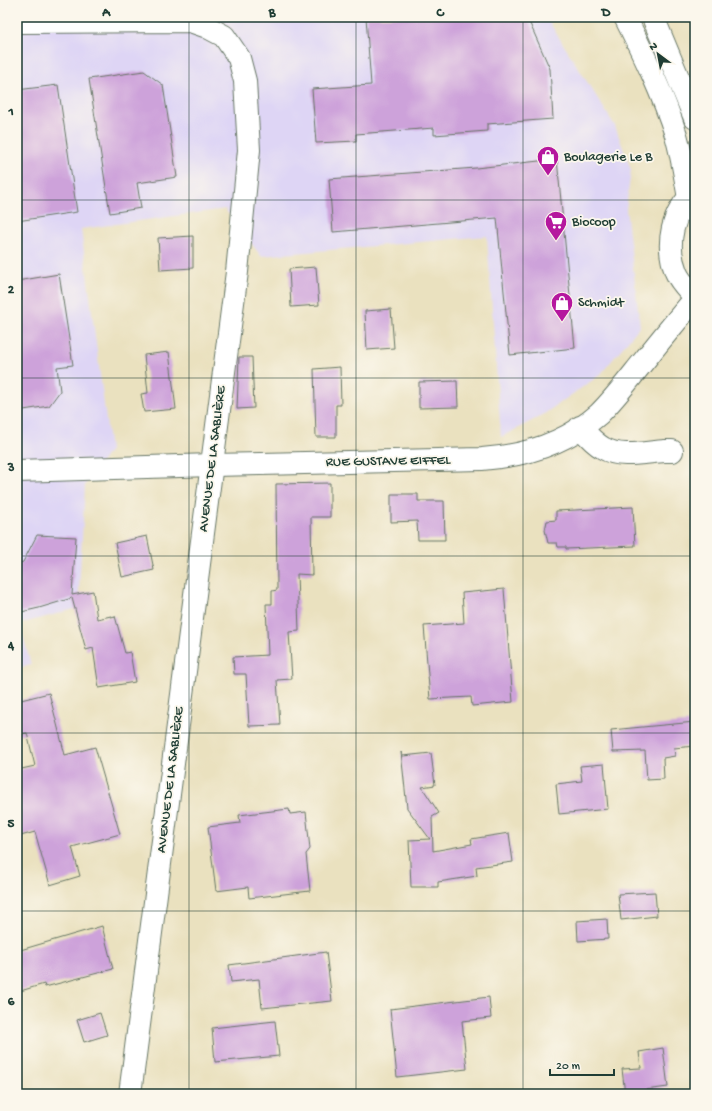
<svg xmlns="http://www.w3.org/2000/svg" width="712" height="1111" font-family="'Gochi Hand',sans-serif">
	<style>
		.built { fill: #ded5f5 }
		.building { fill: #cda2da }
		.lines { fill: none; stroke-linecap: round; stroke-linejoin: round }
		.minor-casing { stroke: #667665; stroke-width: 24 }
		.primary-casing { stroke: #667665; stroke-width: 24 }
		.minor { stroke: #fff; stroke-width: 22 }
		.primary { stroke: #fff; stroke-width: 22 }
		.grid { fill: none; stroke: #1f3d34; stroke-width: 1; stroke-opacity: 0.55 }
		.labels { text-anchor: middle; dominant-baseline: central; stroke-width: 3.5; stroke-linejoin: round; paint-order: stroke }
		.poi-label { font-size: 14px; fill: #1f3d34; stroke: #fbf7ec; text-anchor: start }
		.street-label { font-size: 14px; fill: #1f3d34; stroke: #fbf7ec }
		.neatline { fill: none; stroke: #1f3d34; stroke-width: 1.5 }
		.grid-label { font-size: 13px; text-anchor: middle; font-weight: bold; fill: #1f3d34 }
	</style>
	<rect width="100%" height="100%" fill="#fbf7ec"/>
	<filter id="ink" filterUnits="userSpaceOnUse"><feTurbulence type="fractalNoise" baseFrequency=".025" numOctaves="2"/><feDisplacementMap in="SourceGraphic" scale="8" xChannelSelector="R" yChannelSelector="G"/><feConvolveMatrix kernelMatrix="1 2 1 2 8 2 1 2 1" color-interpolation-filters="sRGB"/></filter>
	<filter id="wash" filterUnits="userSpaceOnUse"><feTurbulence type="fractalNoise" baseFrequency=".012" numOctaves="4" result="noise"/><feDisplacementMap in="SourceGraphic" scale="16" xChannelSelector="R" yChannelSelector="G"/><feGaussianBlur stdDeviation="0.9" result="paint"/><feColorMatrix in="noise" values="0 0 0 0 0 0 0 0 0 0 0 0 0 0 0 0 0 1.4 0 .05"/><feComposite in="paint" operator="in"/></filter>
	<g filter="url(#wash)">
		<rect width="100%" height="100%" fill="#eae1bf"/>
		<polygon class="built" points="17,17 546,17 615,126 631,170 626,209 640,326 600,375 541,416 501,437 487,236 261,256 225,209 81,229 110,450 85,485 78,608 20,624 31,665 17,669"/>
		<g id="blocks">
			<g class="building">
				<polygon points="366,17 527,17 550,69 553,119 487,124 487,131 434,135 434,128 356,134 356,141 316,143 312,89 371,85"/>
				<polygon points="144,71 163,85 177,177 137,183 141,208 110,213 89,79"/>
				<polygon points="58,85 77,212 17,221 17,90"/>
				<polygon points="557,159 575,348 510,355 497,218 333,232 329,179 476,168"/>
				<polygon points="193,236 193,268 160,270 158,238"/>
				<polygon points="316,267 319,305 291,307 289,269"/>
				<polygon points="59,274 73,365 57,367 60,391 49,406 17,411 17,281"/>
				<polygon points="391,309 394,348 367,350 365,311"/>
				<polygon points="169,352 176,409 144,412 141,394 148,393 144,355"/>
				<polygon points="239,357 252,357 254,408 237,409"/>
				<polygon points="340,367 341,405 336,405 336,437 316,437 314,369"/>
				<polygon points="457,381 458,407 419,408 419,382"/>
				<polygon points="330,483 330,517 311,517 312,575 297,574 299,631 289,632 292,679 277,680 280,725 249,726 246,674 234,674 233,657 268,655 266,604 272,604 272,591 277,590 276,484"/>
				<polygon points="391,494 418,494 418,501 444,501 445,540 418,540 417,521 391,522"/>
				<polygon points="633,507 635,546 566,549 566,547 558,547 557,543 548,543 545,530 547,521 556,520 556,511"/>
				<polygon points="37,535 76,537 72,595 93,591 97,619 111,616 111,617 115,616 125,653 130,652 135,682 99,688 93,648 86,650 72,598 39,608 17,613 17,564 23,562"/>
				<polygon points="147,536 154,570 122,577 115,543"/>
				<polygon points="504,589 513,702 472,706 471,697 430,699 424,626 464,623 462,593"/>
				<polygon points="49,693 65,755 95,747 120,834 72,847 80,876 50,885 35,832 17,837 17,770 35,766 27,733 17,735 17,701"/>
				<polygon points="695,722 695,746 674,748 675,756 663,758 664,779 647,780 645,751 613,752 611,730"/>
				<polygon points="401,752 403,756 431,753 435,785 422,787 439,813 432,817 433,851 472,844 471,839 509,833 513,862 476,867 477,876 438,882 438,887 411,887 409,840 430,839 407,808"/>
				<polygon points="604,764 608,809 559,814 556,784 582,781 580,766"/>
				<polygon points="289,809 290,814 306,812 310,849 306,854 310,891 249,898 248,887 216,891 208,827 240,823 239,815"/>
				<polygon points="655,892 657,916 621,920 618,894"/>
				<polygon points="607,919 608,939 578,941 577,921"/>
				<polygon points="102,926 113,969 45,987 44,984 17,992 17,951"/>
				<polygon points="326,952 332,1001 262,1008 259,979 231,982 229,965"/>
				<polygon points="489,997 491,1018 462,1021 467,1069 397,1077 390,1009"/>
				<polygon points="100,1013 107,1035 84,1042 77,1020"/>
				<polygon points="275,1021 279,1056 215,1062 212,1028"/>
				<polygon points="663,1048 668,1087 645,1090 645,1094 625,1094 622,1069 641,1068 639,1052"/>
			</g>
		</g>
	</g>
	<g filter="url(#ink)">
		<use href="#blocks" fill-opacity="0" stroke="#667665" stroke-width="1"/>
		<g class="lines">
			<g class="minor-casing">
				<g id="minor">
					<polyline points="17,22 190,21 207,27 224,36 239,58 245,81 249,150 237,272 130,1094"/>
					<path d="M 580,427 C 587,435 594,443 603,448 C 621,459 646,452 665,451 L 672,451"/>
					<path d="M 17,471 L 212,465 L 482,459 C 525,456 565,444 599,414 C 612,401 624,386 635,372 C 655,347 674,323 695,299"/>
				</g>
			</g>
			<g class="primary-casing">
				<g id="primary">
					<path d="M 625,17 C 644,55 663,94 676,135 C 682,156 685,177 689,198"/>
					<polyline points="653,17 695,118"/>
					<path d="M 695,192 C 672,212 665,244 676,272 C 680,282 688,289 695,297"/>
				</g>
			</g>
			<use href="#minor" class="minor"/>
			<use href="#primary" class="primary"/>
		</g>
	</g>
	<path class="grid" d="M 189,17 L 189,1094M 356,17 L 356,1094M 523,17 L 523,1094M 17,200 L 695,200M 17,378 L 695,378M 17,556 L 695,556M 17,733 L 695,733M 17,911 L 695,911"/>
	<defs>
		<g id="shop-pin" transform="scale(1.15)"><path d="M0 17L-7.5 6A9.5 9.5 0 1 1 7.5 6Z" fill="#b5179e" stroke="#fbf7ec"/><path d="M-5-2.5h2.3a2.7 3.5 0 0 1 5.4 0H5L5.5 6h-11ZM-1.5-2.5h3a1.5 2.3 0 0 0-3 0Z" fill="#fff"/></g>
		<g id="supermarket-pin" transform="scale(1.15)"><path d="M0 17L-7.5 6A9.5 9.5 0 1 1 7.5 6Z" fill="#b5179e" stroke="#fbf7ec"/><path d="M-6-5.5h2.5l.6 2H6L4.5 2H-2.5L-4.4-4H-6ZM-1.5 3.2a1.3 1.3 0 1 0 .1 0ZM3 3.2a1.3 1.3 0 1 0 .1 0Z" fill="#fff"/></g>
	</defs>
	<g fill-rule="evenodd">
		<use href="#shop-pin" x="548" y="157"/>
		<use href="#supermarket-pin" x="556" y="222"/>
		<use href="#shop-pin" x="562" y="303"/>
	</g>
	<g class="labels">
		<g class="poi-label">
			<text x="564" y="157">Boulagerie Le B</text>
			<text x="572" y="222">Biocoop</text>
			<text x="578" y="303">Schmidt</text>
		</g>
		<g class="street-label">
			<text transform="translate(213 459) rotate(-83)">AVENUE DE LA SABLIÈRE</text>
			<text transform="translate(388 462) rotate(-1)">RUE GUSTAVE EIFFEL</text>
			<text transform="translate(171 780) rotate(-83)">AVENUE DE LA SABLIÈRE</text>
		</g>
	</g>
	<rect width="712" height="1111" fill="none" stroke="#fbf7ec" stroke-width="44"/>
	<g transform="translate(658 54) rotate(328)" stroke="#fbf7ec" stroke-width="3" paint-order="stroke">
	<path d="M0-3L7 15L0 10L-7 15Z" fill="#1f3d34"/>
	<text y="-6" font-size="11" font-weight="bold" text-anchor="middle" fill="#1f3d34">N</text>
	</g>
	<path d="M550 1069v6h64v-6" fill="none" stroke="#1f3d34" stroke-width="2"/>
	<text x="556" y="1069" font-size="12" fill="#1f3d34" stroke="#fbf7ec" stroke-width="3" paint-order="stroke">20 m</text>
	<rect x="22" y="22" width="668" height="1067" class="neatline"/>
	<g class="grid-label">
		<text x="106" y="16">A</text>
		<text x="272" y="16">B</text>
		<text x="440" y="16">C</text>
		<text x="606" y="16">D</text>
		<text x="11" y="115">1</text>
		<text x="11" y="293">2</text>
		<text x="11" y="471">3</text>
		<text x="11" y="649">4</text>
		<text x="11" y="827">5</text>
		<text x="11" y="1005">6</text>
	</g>
</svg>
